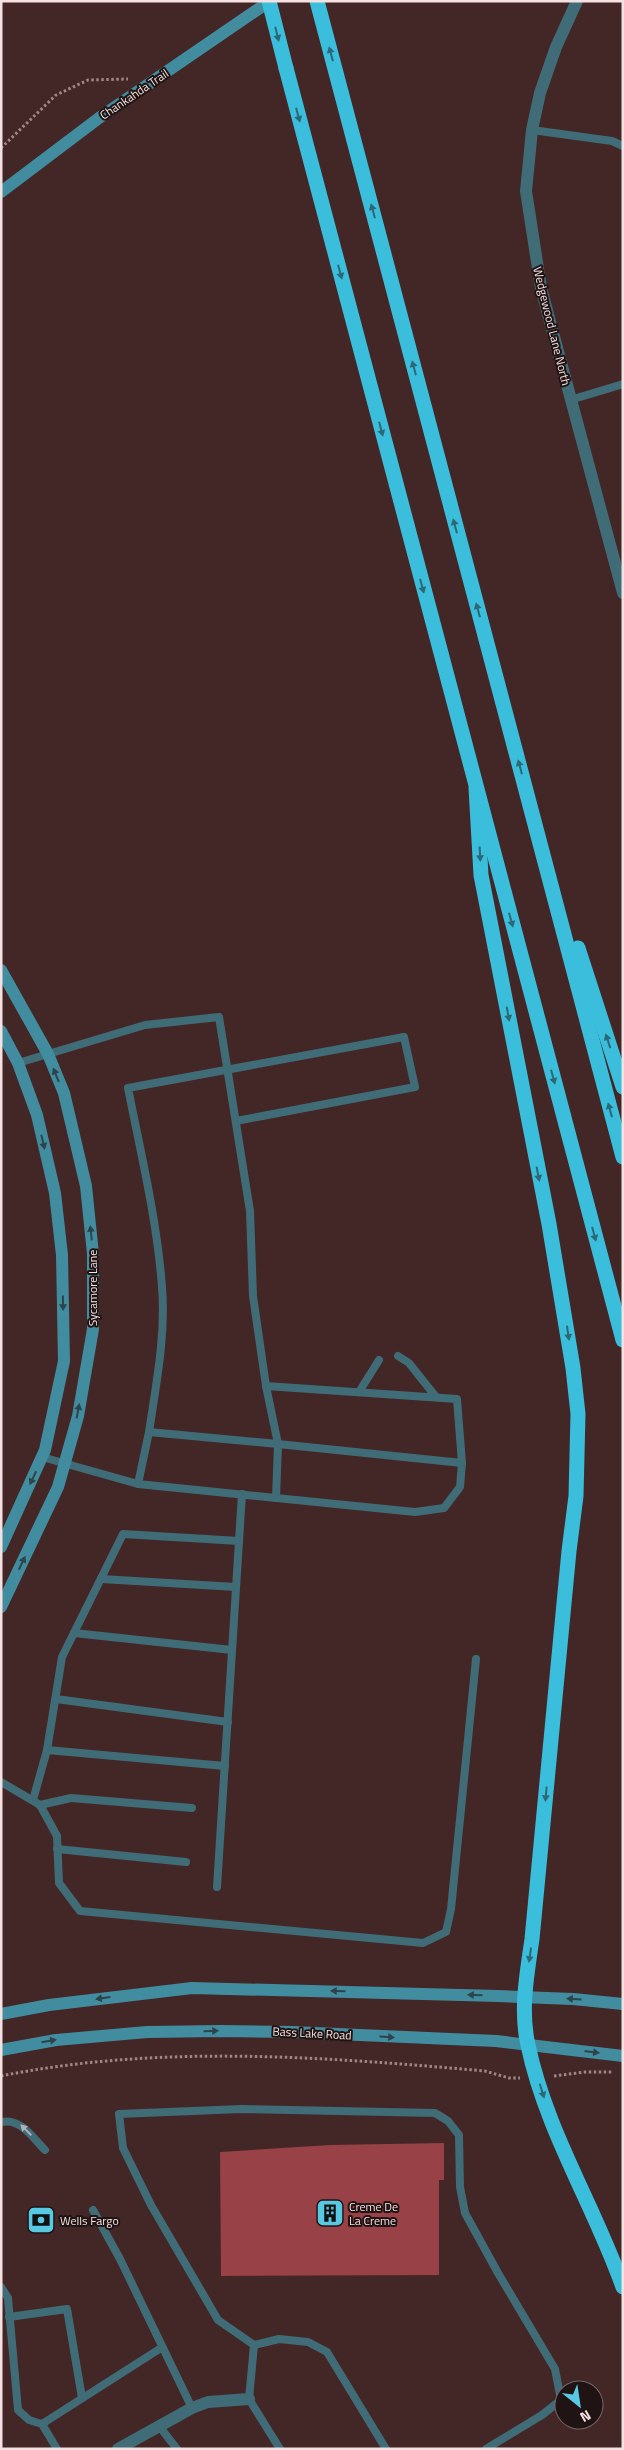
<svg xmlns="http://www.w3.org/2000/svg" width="624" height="2450" font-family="'Titillium Web',sans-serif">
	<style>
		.building { fill: #984146 }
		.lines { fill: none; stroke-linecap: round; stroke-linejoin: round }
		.path { stroke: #9e8686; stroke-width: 3; stroke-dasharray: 2.5 2.5; stroke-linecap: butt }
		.lane { stroke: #3f6c77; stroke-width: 8 }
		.street { stroke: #3f6c77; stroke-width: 12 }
		.secondary { stroke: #418d9f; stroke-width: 12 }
		.highway { stroke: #3abedb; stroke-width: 15 }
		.highway-bridge { stroke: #3abedb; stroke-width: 15 }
		.oneway { fill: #2d6877 }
		.oneway2 { fill: #2d444b }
		.oneway3 { fill: #acb2b7 }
		.labels { text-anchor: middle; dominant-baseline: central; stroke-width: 4; stroke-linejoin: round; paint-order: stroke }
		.street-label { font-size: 12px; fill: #f5e1e1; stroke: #201313 }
		.poi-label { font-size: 12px; fill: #f5e1e1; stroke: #201313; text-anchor: start }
	</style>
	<rect width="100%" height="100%" fill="#432626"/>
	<polygon class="building" points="444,2143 444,2180 439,2180 439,2275 221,2276 220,2152 330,2145"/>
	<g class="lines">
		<g class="path">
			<polyline points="1,148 56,95 88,80 128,79"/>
			<path d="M 1,2076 C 160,2044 325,2057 485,2071 L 509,2078 L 520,2078"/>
			<polyline points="554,2076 585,2072 612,2072"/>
		</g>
		<g class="lane">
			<polyline points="532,130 612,141 623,146"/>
			<polyline points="570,400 623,384"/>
			<polyline points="18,1063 145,1025 219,1017 250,1211 253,1296 266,1386 278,1444 149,1432 138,1484 42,1457"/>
			<polyline points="398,1356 409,1363 436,1397"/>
			<polyline points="266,1386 457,1399 462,1463 278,1444 276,1498"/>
			<polyline points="359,1392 379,1360"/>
			<path d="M 149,1432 C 156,1385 166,1335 162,1287 C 157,1220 141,1154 128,1088 L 404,1037 L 415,1087 L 236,1121"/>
			<polyline points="138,1484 415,1512 444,1508 460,1487 462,1463"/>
			<polyline points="101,1579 236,1587"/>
			<polyline points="74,1633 232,1650"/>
			<polyline points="56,1699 228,1722"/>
			<polyline points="47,1750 62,1657 123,1534 239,1541"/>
			<polyline points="1,1782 40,1805 57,1836 59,1883 80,1911 423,1943 446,1932 451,1909 476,1659"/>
			<polyline points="33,1800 47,1750 225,1766"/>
			<polyline points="40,1805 71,1798 192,1808"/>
			<polyline points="57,1849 186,1862"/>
			<polyline points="217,1887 242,1494"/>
			<path d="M 1,2122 C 21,2118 32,2137 45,2150"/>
			<polyline points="93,2210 120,2259 192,2408"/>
			<polyline points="1,2287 8,2298 18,2410 29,2420 42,2424 57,2449"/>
			<polyline points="9,2317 67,2309 82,2398"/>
			<polyline points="254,2345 249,2399 280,2449"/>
			<polyline points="42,2424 161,2348"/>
			<polyline points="159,2426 177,2449"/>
			<polyline points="386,2449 327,2352 308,2342 279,2339 254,2345 218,2320 151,2205 123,2148 119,2114 241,2109 435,2113 448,2121 459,2135 460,2187 465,2213 498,2273 555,2369 561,2400 542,2415 486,2449"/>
		</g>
		<g class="street">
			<polyline points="577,1 556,47 540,93 532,130 526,191 541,288 623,593"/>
			<polyline points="118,2449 192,2408 208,2402 249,2399"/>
		</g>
		<g class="secondary">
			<polyline points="1,192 99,118 270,1"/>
			<polyline points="1,970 48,1054 64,1093 86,1186 93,1254 93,1329 78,1416 58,1487 1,1607"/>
			<polyline points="1,1031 18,1063 37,1115 55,1193 62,1255 64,1361 45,1450 1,1547"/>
			<polyline points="1,2014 49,2005 192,1988 498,1996 573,1999 623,2004"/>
			<polyline points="1,2050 56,2040 147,2032 221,2031 292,2032 496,2041 623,2056"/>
		</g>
		<g class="highway">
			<polyline points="317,1 623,1157"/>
			<polyline points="286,68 623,1340"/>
			<path d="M 476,788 L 481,875 L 549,1224 L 573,1368 L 578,1414 L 576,1496 L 569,1551 L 532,1939 C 527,1974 520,2010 528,2045 C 546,2131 594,2205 623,2287"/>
			<polyline points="578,948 623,1087"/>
		</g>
		<polyline class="highway-bridge" points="269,1 286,68"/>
	</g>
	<defs><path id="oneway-solid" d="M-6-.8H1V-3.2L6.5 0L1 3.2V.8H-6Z" transform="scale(1.25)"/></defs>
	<g class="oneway">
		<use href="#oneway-solid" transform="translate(277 34) rotate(76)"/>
		<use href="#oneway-solid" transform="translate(331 54) rotate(-105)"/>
		<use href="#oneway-solid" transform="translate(298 115) rotate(75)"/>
		<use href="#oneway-solid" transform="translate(373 211) rotate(-105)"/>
		<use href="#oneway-solid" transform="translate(340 272) rotate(75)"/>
		<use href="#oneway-solid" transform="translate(414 368) rotate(-105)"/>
		<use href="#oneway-solid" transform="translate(381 429) rotate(75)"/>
		<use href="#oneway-solid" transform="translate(455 526) rotate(-105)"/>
		<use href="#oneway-solid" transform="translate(422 586) rotate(75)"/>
		<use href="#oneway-solid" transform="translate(478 610) rotate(-105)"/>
		<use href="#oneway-solid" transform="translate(520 767) rotate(-105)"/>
		<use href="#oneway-solid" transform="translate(480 854) rotate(87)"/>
		<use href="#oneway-solid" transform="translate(511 920) rotate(75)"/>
		<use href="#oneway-solid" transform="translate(508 1014) rotate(80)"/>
		<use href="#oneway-solid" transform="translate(608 1041) rotate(-108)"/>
		<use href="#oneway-solid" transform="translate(553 1077) rotate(75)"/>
		<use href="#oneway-solid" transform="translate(610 1110) rotate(-105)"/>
		<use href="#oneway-solid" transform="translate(538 1174) rotate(79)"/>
		<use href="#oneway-solid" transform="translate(594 1234) rotate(75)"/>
		<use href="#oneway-solid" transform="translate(568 1333) rotate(82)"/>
		<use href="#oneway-solid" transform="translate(546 1794) rotate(95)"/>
		<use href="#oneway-solid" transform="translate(530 1955) rotate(98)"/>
		<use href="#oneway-solid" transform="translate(542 2091) rotate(73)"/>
	</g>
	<g class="oneway2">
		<use href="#oneway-solid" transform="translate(56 1075) rotate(-112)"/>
		<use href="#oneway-solid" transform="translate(43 1142) rotate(77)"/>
		<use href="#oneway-solid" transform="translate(91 1233) rotate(-96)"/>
		<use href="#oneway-solid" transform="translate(63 1303) rotate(89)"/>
		<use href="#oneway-solid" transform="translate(78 1411) rotate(-79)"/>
		<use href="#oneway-solid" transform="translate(33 1478) rotate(115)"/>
		<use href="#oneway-solid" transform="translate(22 1563) rotate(-65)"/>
		<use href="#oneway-solid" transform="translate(338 1991) rotate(-179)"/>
		<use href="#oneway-solid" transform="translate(475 1995) rotate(-178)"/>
		<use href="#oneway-solid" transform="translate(103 1998) rotate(172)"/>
		<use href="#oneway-solid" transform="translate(574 1999) rotate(-176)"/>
		<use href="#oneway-solid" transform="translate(211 2031) rotate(-1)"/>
		<use href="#oneway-solid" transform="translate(387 2037) rotate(3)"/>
		<use href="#oneway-solid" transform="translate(49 2041) rotate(-10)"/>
		<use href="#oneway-solid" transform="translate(592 2052) rotate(7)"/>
	</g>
	<use class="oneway3" href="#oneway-solid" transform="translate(26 2130) rotate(-135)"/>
	<defs>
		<g id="building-square" transform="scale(1.4375)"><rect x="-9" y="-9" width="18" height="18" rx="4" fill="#58c9e3" stroke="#201313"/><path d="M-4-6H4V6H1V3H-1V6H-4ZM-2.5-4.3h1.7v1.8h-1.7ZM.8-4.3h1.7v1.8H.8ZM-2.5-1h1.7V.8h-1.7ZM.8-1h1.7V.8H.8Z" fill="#111"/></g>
		<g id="bank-square" transform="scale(1.4375)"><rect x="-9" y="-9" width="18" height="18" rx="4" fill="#58c9e3" stroke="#201313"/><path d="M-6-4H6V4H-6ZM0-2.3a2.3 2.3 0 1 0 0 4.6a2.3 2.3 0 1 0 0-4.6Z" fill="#111"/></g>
	</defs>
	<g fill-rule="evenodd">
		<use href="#building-square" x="330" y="2213"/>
		<use href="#bank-square" x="41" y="2220"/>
	</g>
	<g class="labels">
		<g class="street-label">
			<text transform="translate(134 94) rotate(-34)">Chankahda Trail</text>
			<text transform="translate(552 326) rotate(76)">Wedgewood Lane North</text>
			<text transform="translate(92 1288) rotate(-90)">Sycamore Lane</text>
			<text transform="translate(312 2033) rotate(3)">Bass Lake Road</text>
		</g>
		<g class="poi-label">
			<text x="349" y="2206">Creme De<tspan x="349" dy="14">La Creme</tspan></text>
			<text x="60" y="2220">Wells Fargo</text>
		</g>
	</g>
	<rect width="624" height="2450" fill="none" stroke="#f5e1e1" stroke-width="5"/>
	<g transform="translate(579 2405) rotate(150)"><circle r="24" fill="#201313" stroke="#756565"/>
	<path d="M0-4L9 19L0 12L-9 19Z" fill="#58c9e3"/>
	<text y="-8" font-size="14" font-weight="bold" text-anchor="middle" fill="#f5e1e1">N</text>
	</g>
</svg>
